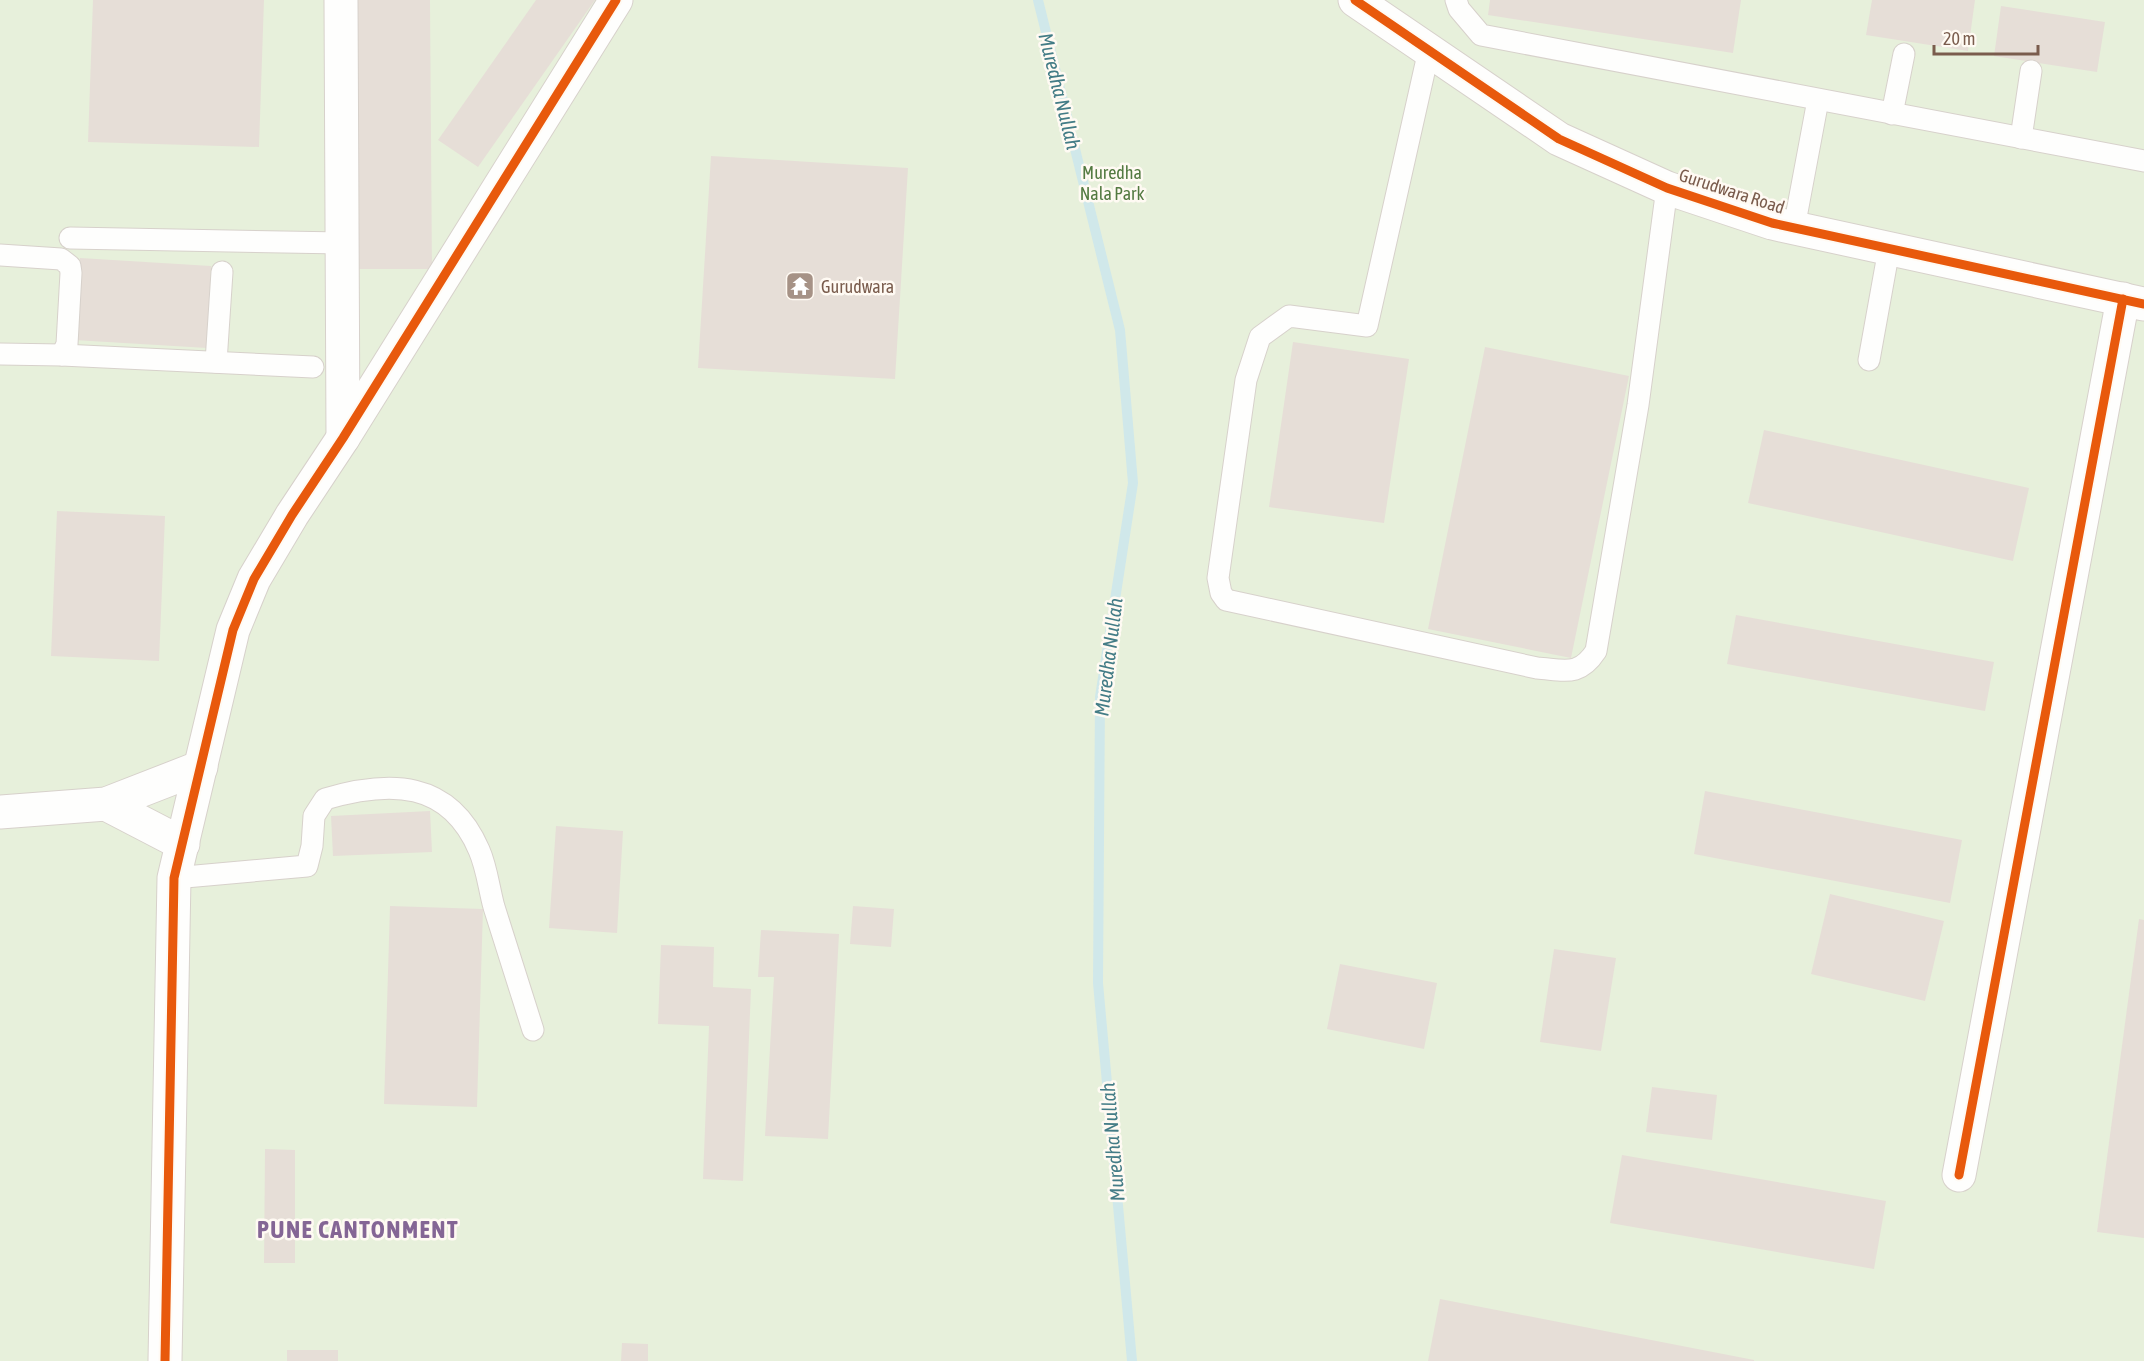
<svg xmlns="http://www.w3.org/2000/svg" width="2144" height="1361" font-family="'Asap Condensed',sans-serif">
	<style>
		.green { fill: #e7f0db }
		.lines { fill: none; stroke-linecap: round; stroke-linejoin: round }
		.stream { stroke: #d0e8ea; stroke-width: 10 }
		.building { fill: #e6ded7 }
		.service-casing { stroke: #d7d1cb; stroke-width: 23 }
		.minor-casing { stroke: #d7d1cb; stroke-width: 35 }
		.service { stroke: #fefefd; stroke-width: 21 }
		.minor { stroke: #fefefd; stroke-width: 33 }
		.cycleway-casing { stroke: #fffaf3; stroke-width: 13 }
		.cycleway { stroke: #e8590c; stroke-width: 9 }
		.labels { text-anchor: middle; dominant-baseline: central; stroke-width: 5; stroke-linejoin: round; paint-order: stroke }
		.park-label { font-size: 18px; fill: #537a41; stroke: #fffaf3 }
		.street-label { font-size: 18px; fill: #7a5c4d; stroke: #fffaf3 }
		.poi-label { font-size: 18px; fill: #7a5c4d; stroke: #fffaf3; text-anchor: start }
		.water-label { font-size: 20px; font-style: italic; fill: #437c86; stroke: #fffaf3 }
		.district-label { font-size: 24px; font-weight: bold; letter-spacing: 1.5px; fill: #846695; stroke: #fffaf3 }
	</style>
	<rect width="100%" height="100%" fill="#f9f5f0"/>
	<rect class="green" x="0" y="0" width="2144" height="1361"/>
	<g class="lines">
		<polyline class="stream" points="1038,0 1120,330 1133,483 1100,697 1098,983 1132,1361"/>
	</g>
	<g class="building">
		<polygon points="93,0 264,0 259,147 88,142"/>
		<polygon points="348,0 430,0 432,269 350,269"/>
		<polygon points="536,0 595,0 478,167 438,140"/>
		<polygon points="1490,0 1741,0 1733,53 1488,15"/>
		<polygon points="1872,0 1975,0 1968,51 1866,35"/>
		<polygon points="2001,6 2105,22 2097,72 1994,56"/>
		<polygon points="711,156 908,168 895,379 698,368"/>
		<polygon points="80,258 211,266 207,348 74,340"/>
		<polygon points="1293,342 1409,359 1384,523 1269,507"/>
		<polygon points="1485,347 1629,376 1571,658 1428,629"/>
		<polygon points="1764,430 2029,488 2013,561 1748,503"/>
		<polygon points="57,511 165,516 159,661 51,656"/>
		<polygon points="1736,615 1994,662 1985,711 1727,664"/>
		<polygon points="1705,791 1962,840 1950,903 1694,854"/>
		<polygon points="430,811 432,852 333,856 331,816"/>
		<polygon points="556,826 623,831 617,933 549,928"/>
		<polygon points="1830,894 1944,921 1925,1001 1811,974"/>
		<polygon points="390,906 483,909 477,1107 384,1104"/>
		<polygon points="853,906 894,909 891,947 850,944"/>
		<polygon points="2139,919 2144,920 2144,1238 2097,1232"/>
		<polygon points="761,930 839,934 828,1139 765,1136 774,977 758,977"/>
		<polygon points="661,945 714,947 713,987 751,989 743,1181 703,1179 709,1026 658,1024"/>
		<polygon points="1554,949 1616,958 1601,1051 1540,1042"/>
		<polygon points="1340,964 1437,983 1424,1049 1327,1029"/>
		<polygon points="1652,1087 1717,1095 1712,1140 1646,1132"/>
		<polygon points="265,1149 295,1150 295,1263 264,1263"/>
		<polygon points="1622,1155 1886,1201 1874,1269 1610,1223"/>
		<polygon points="1440,1299 1754,1360 1754,1361 1428,1361"/>
		<polygon points="622,1343 648,1344 648,1361 621,1361"/>
		<rect x="287" y="1350" width="51" height="11"/>
	</g>
	<g class="lines">
		<g class="service-casing">
			<g id="service">
				<polyline points="1456,0 1459,9 1481,35 2144,161"/>
				<path d="M 1429,50 L 1367,326 L 1289,316 L 1260,337 L 1246,380 L 1218,578 L 1221,593 L 1226,600 L 1537,668 C 1565,670 1579,677 1596,651 L 1638,405 L 1667,188"/>
				<polyline points="1892,114 1904,54"/>
				<polyline points="2021,138 2031,71"/>
				<polyline points="1794,228 1818,100"/>
				<polyline points="70,238 342,243"/>
				<polyline points="0,255 61,259 70,266 71,273 67,344 62,355 0,354"/>
				<polyline points="62,355 313,367"/>
				<polyline points="1869,360 1889,249"/>
				<polyline points="216,362 222,272"/>
				<path d="M 174,878 L 307,866 L 312,846 L 314,816 L 325,799 C 390,780 449,780 479,850 C 487,868 489,889 494,907 C 507,948 520,989 533,1030"/>
			</g>
		</g>
		<g class="minor-casing">
			<g id="minor">
				<polyline points="341,0 343,438"/>
				<polyline points="1355,0 1559,139 1667,188 1772,223 2143,304"/>
				<polyline points="106,804 183,844"/>
				<polyline points="0,812 106,804 201,767"/>
				<polyline points="1959,1175 2123,299"/>
				<polyline points="165,1361 174,878 233,630 254,579 292,515 343,438 616,0"/>
			</g>
		</g>
		<use href="#service" class="service"/>
		<use href="#minor" class="minor"/>
		<g class="cycleway-casing">
			<g id="cycleway">
				<polyline points="1355,0 1559,139 1667,188 1772,223 2144,304"/>
				<polyline points="1959,1175 2123,299"/>
				<polyline points="165,1361 174,878 233,630 254,579 292,515 343,438 616,0"/>
			</g>
		</g>
		<use href="#cycleway" class="cycleway"/>
	</g>
	<defs>
		<g id="temple-square" transform="scale(1.5)"><rect x="-9" y="-9" width="18" height="18" rx="4" fill="#a69286" stroke="#fffaf3"/><path d="M0-6L5-2H3V0L6.5 2.5H4V6H1.5V3h-3V6H-4V2.5H-6.5L-3 0V-2H-5Z" fill="#fff"/></g>
	</defs>
	<g fill-rule="evenodd">
		<use href="#temple-square" x="800" y="286"/>
	</g>
	<g class="labels">
		<g class="park-label">
			<text x="1112" y="172">Muredha<tspan x="1112" dy="21">Nala Park</tspan></text>
		</g>
		<g class="street-label">
			<text transform="translate(1732 191) rotate(18)">Gurudwara Road</text>
		</g>
		<g class="poi-label">
			<text x="821" y="286">Gurudwara</text>
		</g>
		<g class="water-label">
			<text transform="translate(1060 91) rotate(76)">Muredha Nullah</text>
			<text transform="translate(1108 657) rotate(-83)">Muredha Nullah</text>
			<text transform="translate(1112 1142) rotate(-95)">Muredha Nullah</text>
		</g>
		<g class="district-label">
			<text x="358" y="1229">PUNE CANTONMENT</text>
		</g>
	</g>
	<path d="M1934 45v9h104v-9" fill="none" stroke="#7a5c4d" stroke-width="3"/>
	<text x="1943" y="45" font-size="18" fill="#7a5c4d" stroke="#fffaf3" stroke-width="4.5" paint-order="stroke">20 m</text>
</svg>
